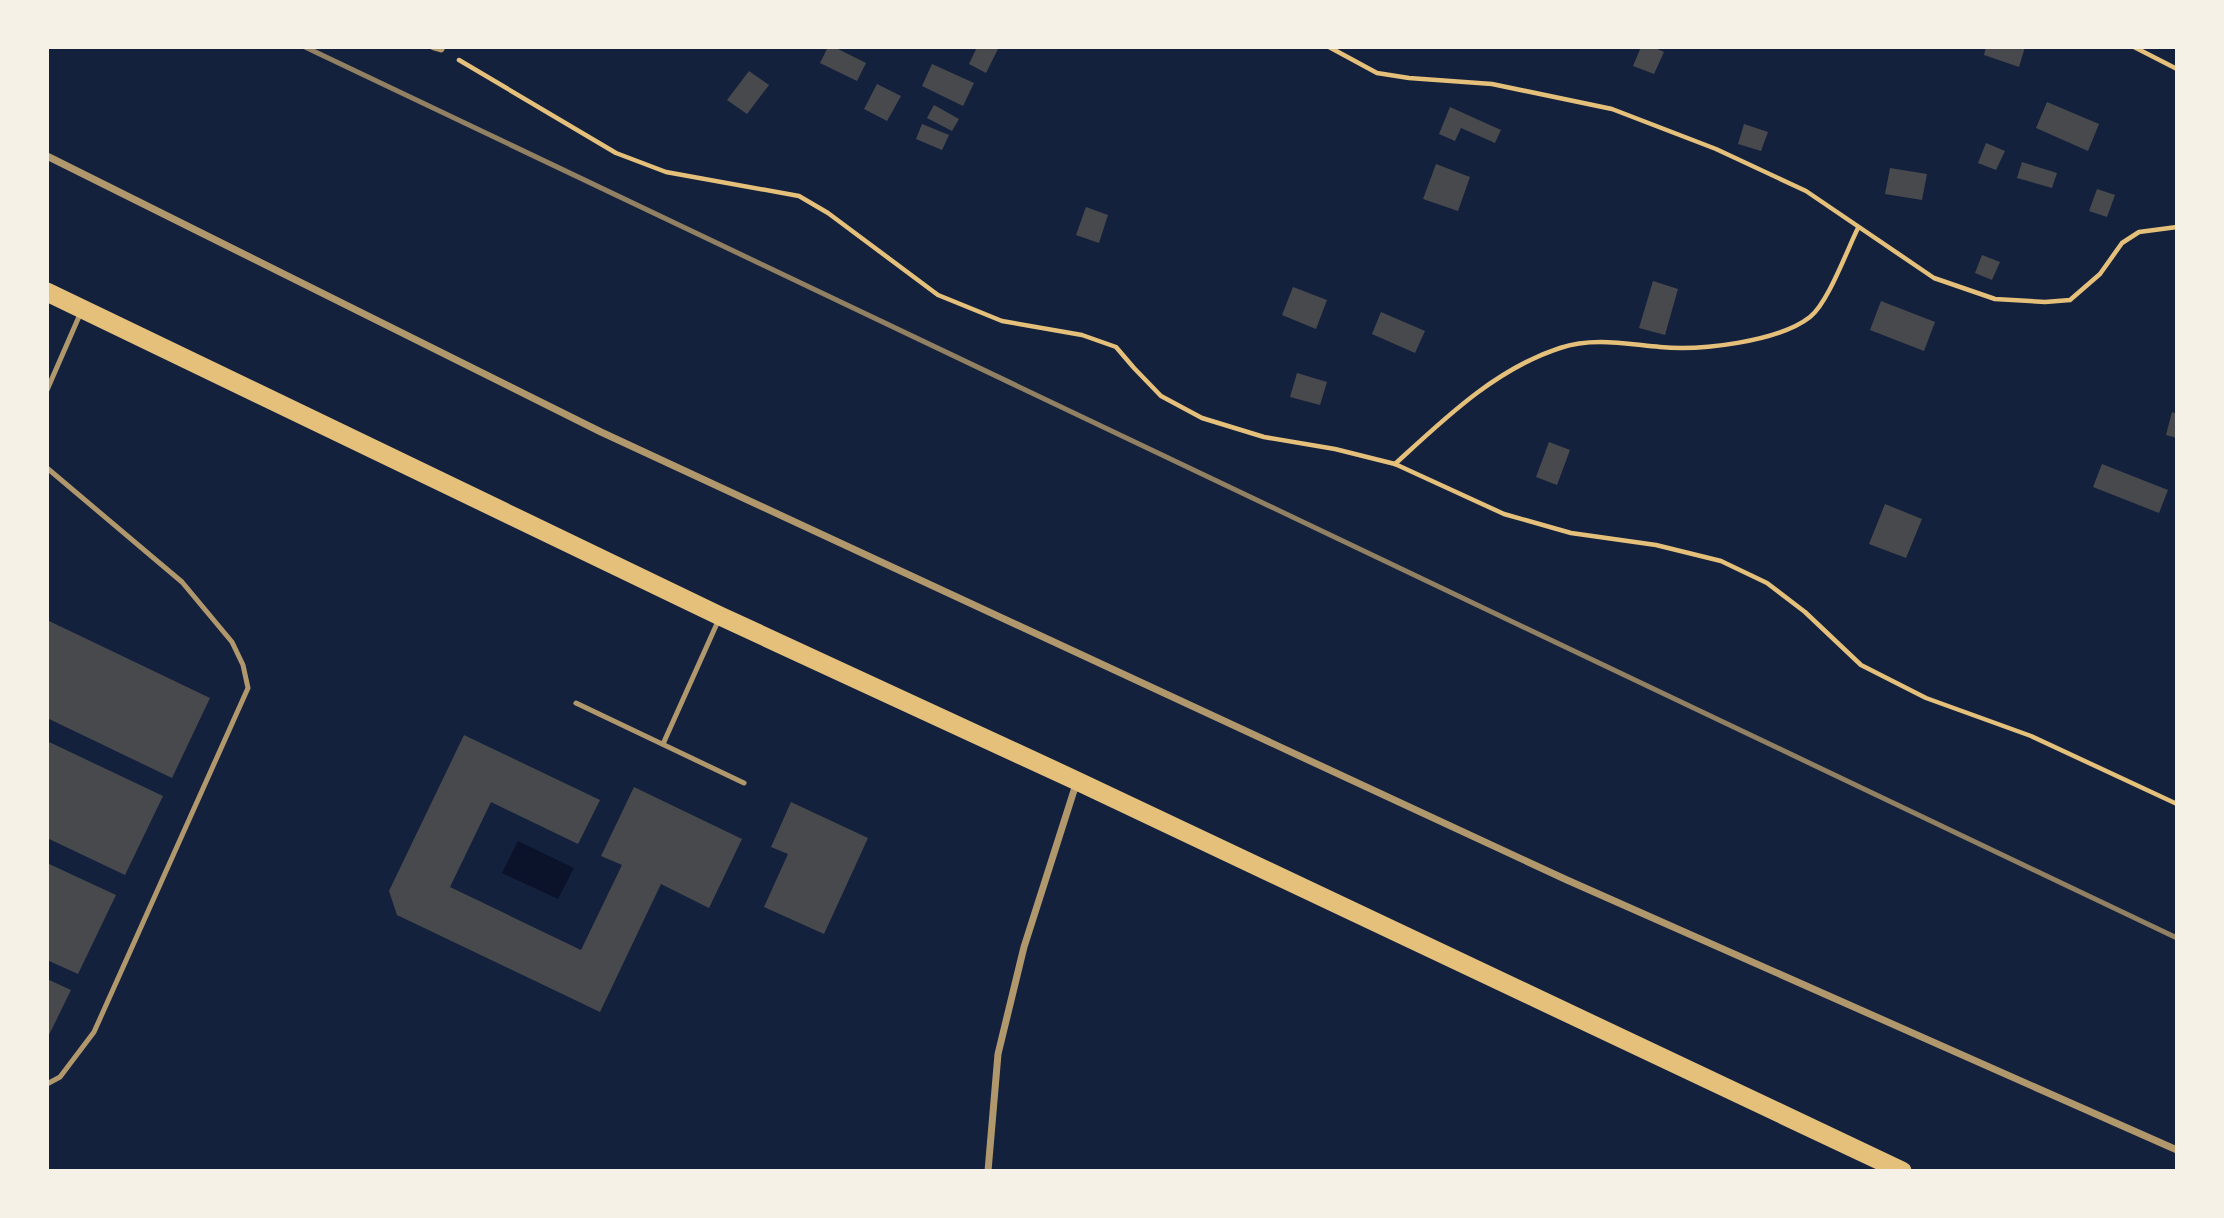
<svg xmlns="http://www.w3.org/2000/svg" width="2224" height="1218" font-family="'PT Sans',sans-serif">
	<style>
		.water { fill: #0b132b }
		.building { fill: #48494c }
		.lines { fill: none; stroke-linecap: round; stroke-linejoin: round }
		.path { stroke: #e5c07b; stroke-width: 4.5 }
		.service { stroke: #b1986c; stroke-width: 5 }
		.minor { stroke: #b1986c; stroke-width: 7 }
		.trunk { stroke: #e5c07b; stroke-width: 19 }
		.rail { stroke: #918062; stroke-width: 5 }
	</style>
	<rect width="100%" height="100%" fill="#14213d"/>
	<polygon class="water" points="518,841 574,868 558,899 502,873"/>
	<g class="building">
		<polygon points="828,47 834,47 866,63 857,81 820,63"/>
		<polygon points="977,47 999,47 986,73 969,64"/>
		<polygon points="1641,47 1653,47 1664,52 1654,74 1633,66"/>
		<polygon points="1986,47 2025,47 2019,67 1984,55"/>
		<polygon points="932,64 974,83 963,106 922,86"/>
		<polygon points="749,71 769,85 747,114 727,100"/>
		<polygon points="877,84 901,96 887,121 864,109"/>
		<polygon points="2047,102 2099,124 2088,151 2036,128"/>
		<polygon points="934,105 959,119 952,131 927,118"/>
		<polygon points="1450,107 1501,130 1495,143 1461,128 1455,141 1439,134"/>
		<polygon points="922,124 949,135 942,150 916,139"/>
		<polygon points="1744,124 1768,132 1761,151 1738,144"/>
		<polygon points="1986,143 2005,151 1996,170 1978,163"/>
		<polygon points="2022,162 2057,173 2052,188 2017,178"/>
		<polygon points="1436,164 1470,177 1458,211 1423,199"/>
		<polygon points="1890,168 1927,174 1922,200 1885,194"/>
		<polygon points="2097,189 2115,195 2107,217 2089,211"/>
		<polygon points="1086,207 1108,215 1099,243 1076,235"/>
		<polygon points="1982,255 2000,262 1992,280 1975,273"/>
		<polygon points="1653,281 1678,289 1665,335 1639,328"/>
		<polygon points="1293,287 1327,300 1316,329 1282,315"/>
		<polygon points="1881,301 1935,322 1924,351 1870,330"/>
		<polygon points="1381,312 1425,331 1415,353 1372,334"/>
		<polygon points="1297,373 1327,382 1320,405 1290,397"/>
		<polygon points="2172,412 2177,414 2177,438 2166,435"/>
		<polygon points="1549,442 1570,450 1557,485 1536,477"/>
		<polygon points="2102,464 2168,490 2159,513 2093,487"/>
		<polygon points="1885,504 1922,519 1906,558 1869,544"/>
		<polygon points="47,620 210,698 172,778 47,718"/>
		<polygon points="464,735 600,800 578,844 491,802 450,887 581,950 622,865 601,856 634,787 742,839 709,908 661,884 600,1012 397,915 389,891"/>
		<polygon points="47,741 163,796 125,875 47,838"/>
		<polygon points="791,802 868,838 824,934 764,907 788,854 771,847"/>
		<polygon points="47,863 116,895 78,974 47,960"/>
		<polygon points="47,979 71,990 47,1039"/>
	</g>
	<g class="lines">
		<g class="path">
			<polyline points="1329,47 1377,73 1409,78 1492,84 1612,109 1716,149 1806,191 1934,278 1995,299 2045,302 2070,300 2100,274 2122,243 2139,232 2177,227"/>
			<polyline points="2134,47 2177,69"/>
			<polyline points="459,60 616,153 666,172 799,196 828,213 938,295 1002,321 1082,335 1116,347 1134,368 1161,396 1202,418 1264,437 1335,449 1395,464 1504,514 1571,533 1656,545 1721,561 1767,583 1805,612 1861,665 1926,698 2031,736 2177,804"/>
			<path d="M 1395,464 C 1444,419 1495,369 1560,348 C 1593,337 1626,344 1660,347 C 1699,351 1778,342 1810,317 C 1828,303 1847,250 1858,228"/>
		</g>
		<g class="service">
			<polyline points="47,390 81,312"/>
			<polyline points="47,468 182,582 232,642 243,665 248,688 94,1032 60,1077 47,1084"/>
			<polyline points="576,703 744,783"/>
			<polyline points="663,744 719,619"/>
		</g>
		<g class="minor">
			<polyline points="434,47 441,49 442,47"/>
			<polyline points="47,156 601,432 1567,880 2177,1150"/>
			<polyline points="988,1171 998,1054 1024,947 1077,781"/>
		</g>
		<polyline class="trunk" points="47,292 720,616 1077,781 1902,1171"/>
		<polyline class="rail" points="305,47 2177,938"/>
	</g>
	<rect width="2224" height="1218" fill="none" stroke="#f6f1e7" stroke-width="98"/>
</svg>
